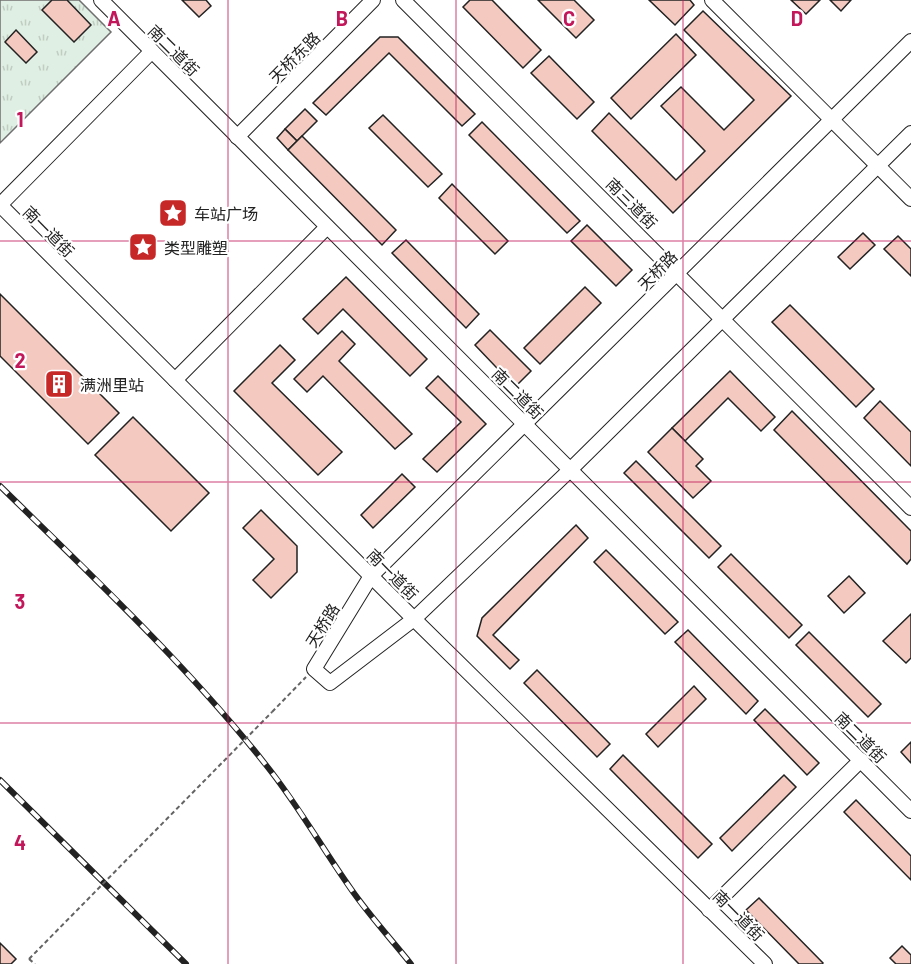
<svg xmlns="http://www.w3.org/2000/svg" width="911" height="964" font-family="Barlow,'Noto Sans SC',sans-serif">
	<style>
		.grass { fill: url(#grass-tufts); stroke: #6f6f6f; stroke-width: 1.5 }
		.building { fill: #f3c9c0; stroke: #222; stroke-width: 1.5 }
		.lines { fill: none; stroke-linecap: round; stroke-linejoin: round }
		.minor-casing { stroke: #222; stroke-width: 16 }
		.path { stroke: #646464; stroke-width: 2; stroke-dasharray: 4.5 3; stroke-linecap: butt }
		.minor { stroke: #fff; stroke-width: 14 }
		.rail-casing { stroke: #222; stroke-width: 6 }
		.rail { stroke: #fff; stroke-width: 4; stroke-dasharray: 11; stroke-linecap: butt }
		.path-bridge { stroke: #646464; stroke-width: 2; stroke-dasharray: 4.5 3; stroke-linecap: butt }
		.grid { fill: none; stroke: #c2185b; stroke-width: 1.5; stroke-opacity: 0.55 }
		.labels { text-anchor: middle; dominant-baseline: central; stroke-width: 4.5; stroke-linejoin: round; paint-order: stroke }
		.street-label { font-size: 16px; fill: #222; stroke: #fff }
		.poi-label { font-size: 16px; fill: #222; stroke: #fff; text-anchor: start }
		.grid-label { font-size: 20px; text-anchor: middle; font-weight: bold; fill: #c2185b; stroke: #fff; stroke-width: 4.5; stroke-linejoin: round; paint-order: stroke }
	</style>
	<defs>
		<pattern id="grass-tufts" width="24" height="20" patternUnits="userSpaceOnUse" patternTransform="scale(1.5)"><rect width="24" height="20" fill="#e0efe3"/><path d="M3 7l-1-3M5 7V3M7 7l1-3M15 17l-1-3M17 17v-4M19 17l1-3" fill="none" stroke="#c0cdc2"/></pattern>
	</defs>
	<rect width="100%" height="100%" fill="#fff"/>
	<polygon class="grass" points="0,0 79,0 111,32 0,143"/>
	<g class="building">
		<polygon points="52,0 67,0 91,25 74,42 42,10"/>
		<polygon points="182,0 206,0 211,6 199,17"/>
		<polygon points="470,0 492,0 541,50 523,68 463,7"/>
		<polygon points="538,0 574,0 594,20 576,38"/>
		<polygon points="649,0 690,0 694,5 675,25"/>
		<polygon points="791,0 820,0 806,14"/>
		<polygon points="830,0 851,0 841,11"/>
		<polygon points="703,11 791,96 673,213 592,131 609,113 676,180 705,151 661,106 681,87 724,130 754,100 684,30"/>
		<polygon points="16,30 37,52 26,63 5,42"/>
		<polygon points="676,34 696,55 631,119 611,98"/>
		<polygon points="380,37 398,37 475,114 462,126 389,53 326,115 313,103"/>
		<polygon points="549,56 594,102 577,119 531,73"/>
		<polygon points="305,109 317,121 297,141 285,129"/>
		<polygon points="383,115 442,174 428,187 369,128"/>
		<polygon points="482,122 580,221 567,233 469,135"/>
		<polygon points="285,129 297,141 288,150 277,138"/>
		<polygon points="302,136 396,230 382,245 288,150"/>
		<polygon points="452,184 508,241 495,254 439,198"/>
		<polygon points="587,225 632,270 616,286 571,241"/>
		<polygon points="863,233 875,245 850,269 838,257"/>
		<polygon points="898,236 911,249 911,276 884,249"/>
		<polygon points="406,240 479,314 466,328 392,253"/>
		<polygon points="346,277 427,359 410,376 343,309 318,334 303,319"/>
		<polygon points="585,287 601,303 540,364 524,348"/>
		<polygon points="0,294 119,413 88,444 0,356"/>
		<polygon points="790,305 874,389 856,407 772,322"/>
		<polygon points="490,330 531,371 515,387 475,345"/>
		<polygon points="342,331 355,344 339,361 412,434 395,449 323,376 307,392 294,379"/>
		<polygon points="280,345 295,360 272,383 342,452 318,475 234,391"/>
		<polygon points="730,371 775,417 761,431 728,398 685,441 672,428"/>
		<polygon points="438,376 486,424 437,472 423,459 461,422 426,388"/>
		<polygon points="880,401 911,432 911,466 864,418"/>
		<polygon points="792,411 911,531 911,559 907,564 774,430"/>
		<polygon points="133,417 209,493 171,531 95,455"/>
		<polygon points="672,428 703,459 696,466 711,481 693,498 648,452"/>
		<polygon points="636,461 721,546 709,558 624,473"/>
		<polygon points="402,474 415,487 373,528 361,515"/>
		<polygon points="261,510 297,546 297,572 271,598 253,580 274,559 243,528"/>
		<polygon points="576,525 588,538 493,635 519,660 510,669 477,636 482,618"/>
		<polygon points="606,550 678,622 665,634 594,562"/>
		<polygon points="731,554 802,625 789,638 718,567"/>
		<polygon points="849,576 865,593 844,613 828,596"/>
		<polygon points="911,614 911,658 906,663 883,641"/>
		<polygon points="688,630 758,701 746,714 675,642"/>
		<polygon points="809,632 881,704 868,717 796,645"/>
		<polygon points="537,670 610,744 597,757 524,683"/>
		<polygon points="694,686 706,699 658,747 646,734"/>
		<polygon points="765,709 819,763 807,775 754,720"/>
		<polygon points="911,742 911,763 901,752"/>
		<polygon points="623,755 712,844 698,858 610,769"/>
		<polygon points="784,775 796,787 732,851 720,838"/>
		<polygon points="856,800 911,856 911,880 844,812"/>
		<polygon points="759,898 823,963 822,964 799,964 746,910"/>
		<polygon points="0,943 16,959 11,964 0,964"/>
		<polygon points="902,946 911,955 911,964 896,964 890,958"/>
	</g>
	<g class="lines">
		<g class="minor-casing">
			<g id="minor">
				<polyline points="101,0 911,811"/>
				<polyline points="403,0 911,508"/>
				<polyline points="712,0 911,199"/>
				<polyline points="911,41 371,576 314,669 330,683 414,619 571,469 911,133"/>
				<polyline points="237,137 373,0"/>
				<polyline points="0,205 414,619 765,964"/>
				<polyline points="0,205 152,51"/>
				<polyline points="175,380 327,227"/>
				<polyline points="709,910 861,760"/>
			</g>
		</g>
		<g class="path">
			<polyline points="272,712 306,677"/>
			<polyline points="29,959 35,964"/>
		</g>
		<use href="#minor" class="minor"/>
		<g class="rail-casing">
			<g id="rail">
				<path d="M 0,486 C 92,576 186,664 266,765 C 298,805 322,848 351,889 C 369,915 391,939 411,964"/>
				<polyline points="0,780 186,964"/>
			</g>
		</g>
		<use href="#rail" class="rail"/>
		<polyline class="path-bridge" points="29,959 272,712"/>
	</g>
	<path class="grid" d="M 228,0 L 228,964M 456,0 L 456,964M 683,0 L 683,964M 0,241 L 911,241M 0,482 L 911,482M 0,723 L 911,723"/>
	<defs>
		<g id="sight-square" transform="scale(1.5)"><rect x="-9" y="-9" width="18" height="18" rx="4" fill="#c62828" stroke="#fff"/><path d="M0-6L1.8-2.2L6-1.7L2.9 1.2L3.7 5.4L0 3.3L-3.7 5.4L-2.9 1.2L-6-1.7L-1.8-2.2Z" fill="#fff"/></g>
		<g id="building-square" transform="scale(1.5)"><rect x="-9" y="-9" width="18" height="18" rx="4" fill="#c62828" stroke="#fff"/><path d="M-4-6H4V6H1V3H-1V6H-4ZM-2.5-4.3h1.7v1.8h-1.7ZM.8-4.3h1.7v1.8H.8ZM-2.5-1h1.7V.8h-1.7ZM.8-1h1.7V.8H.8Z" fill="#fff"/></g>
	</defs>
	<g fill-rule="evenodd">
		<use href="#sight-square" x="173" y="213"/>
		<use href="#sight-square" x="143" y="247"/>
		<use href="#building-square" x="59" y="384"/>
	</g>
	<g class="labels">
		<g class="street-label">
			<text transform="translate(174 50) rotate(45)">南二道街</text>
			<text transform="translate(294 57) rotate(-45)">天桥东路</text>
			<text transform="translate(632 203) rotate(45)">南三道街</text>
			<text transform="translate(49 231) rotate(45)">南一道街</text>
			<text transform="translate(657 270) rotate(-45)">天桥路</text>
			<text transform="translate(518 393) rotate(45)">南二道街</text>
			<text transform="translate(393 574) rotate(45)">南一道街</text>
			<text transform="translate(322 625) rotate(-58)">天桥路</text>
			<text transform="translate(861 737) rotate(45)">南二道街</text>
			<text transform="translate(739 915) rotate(45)">南一道街</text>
		</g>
		<g class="poi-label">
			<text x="194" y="213">车站广场</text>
			<text x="164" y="247">类型雕塑</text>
			<text x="80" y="384">满洲里站</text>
		</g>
	</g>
	<g class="grid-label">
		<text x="114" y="26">A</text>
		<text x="342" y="26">B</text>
		<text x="569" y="26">C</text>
		<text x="797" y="26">D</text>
		<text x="20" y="127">1</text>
		<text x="20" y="368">2</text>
		<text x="20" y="609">3</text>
		<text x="20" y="850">4</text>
	</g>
</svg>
